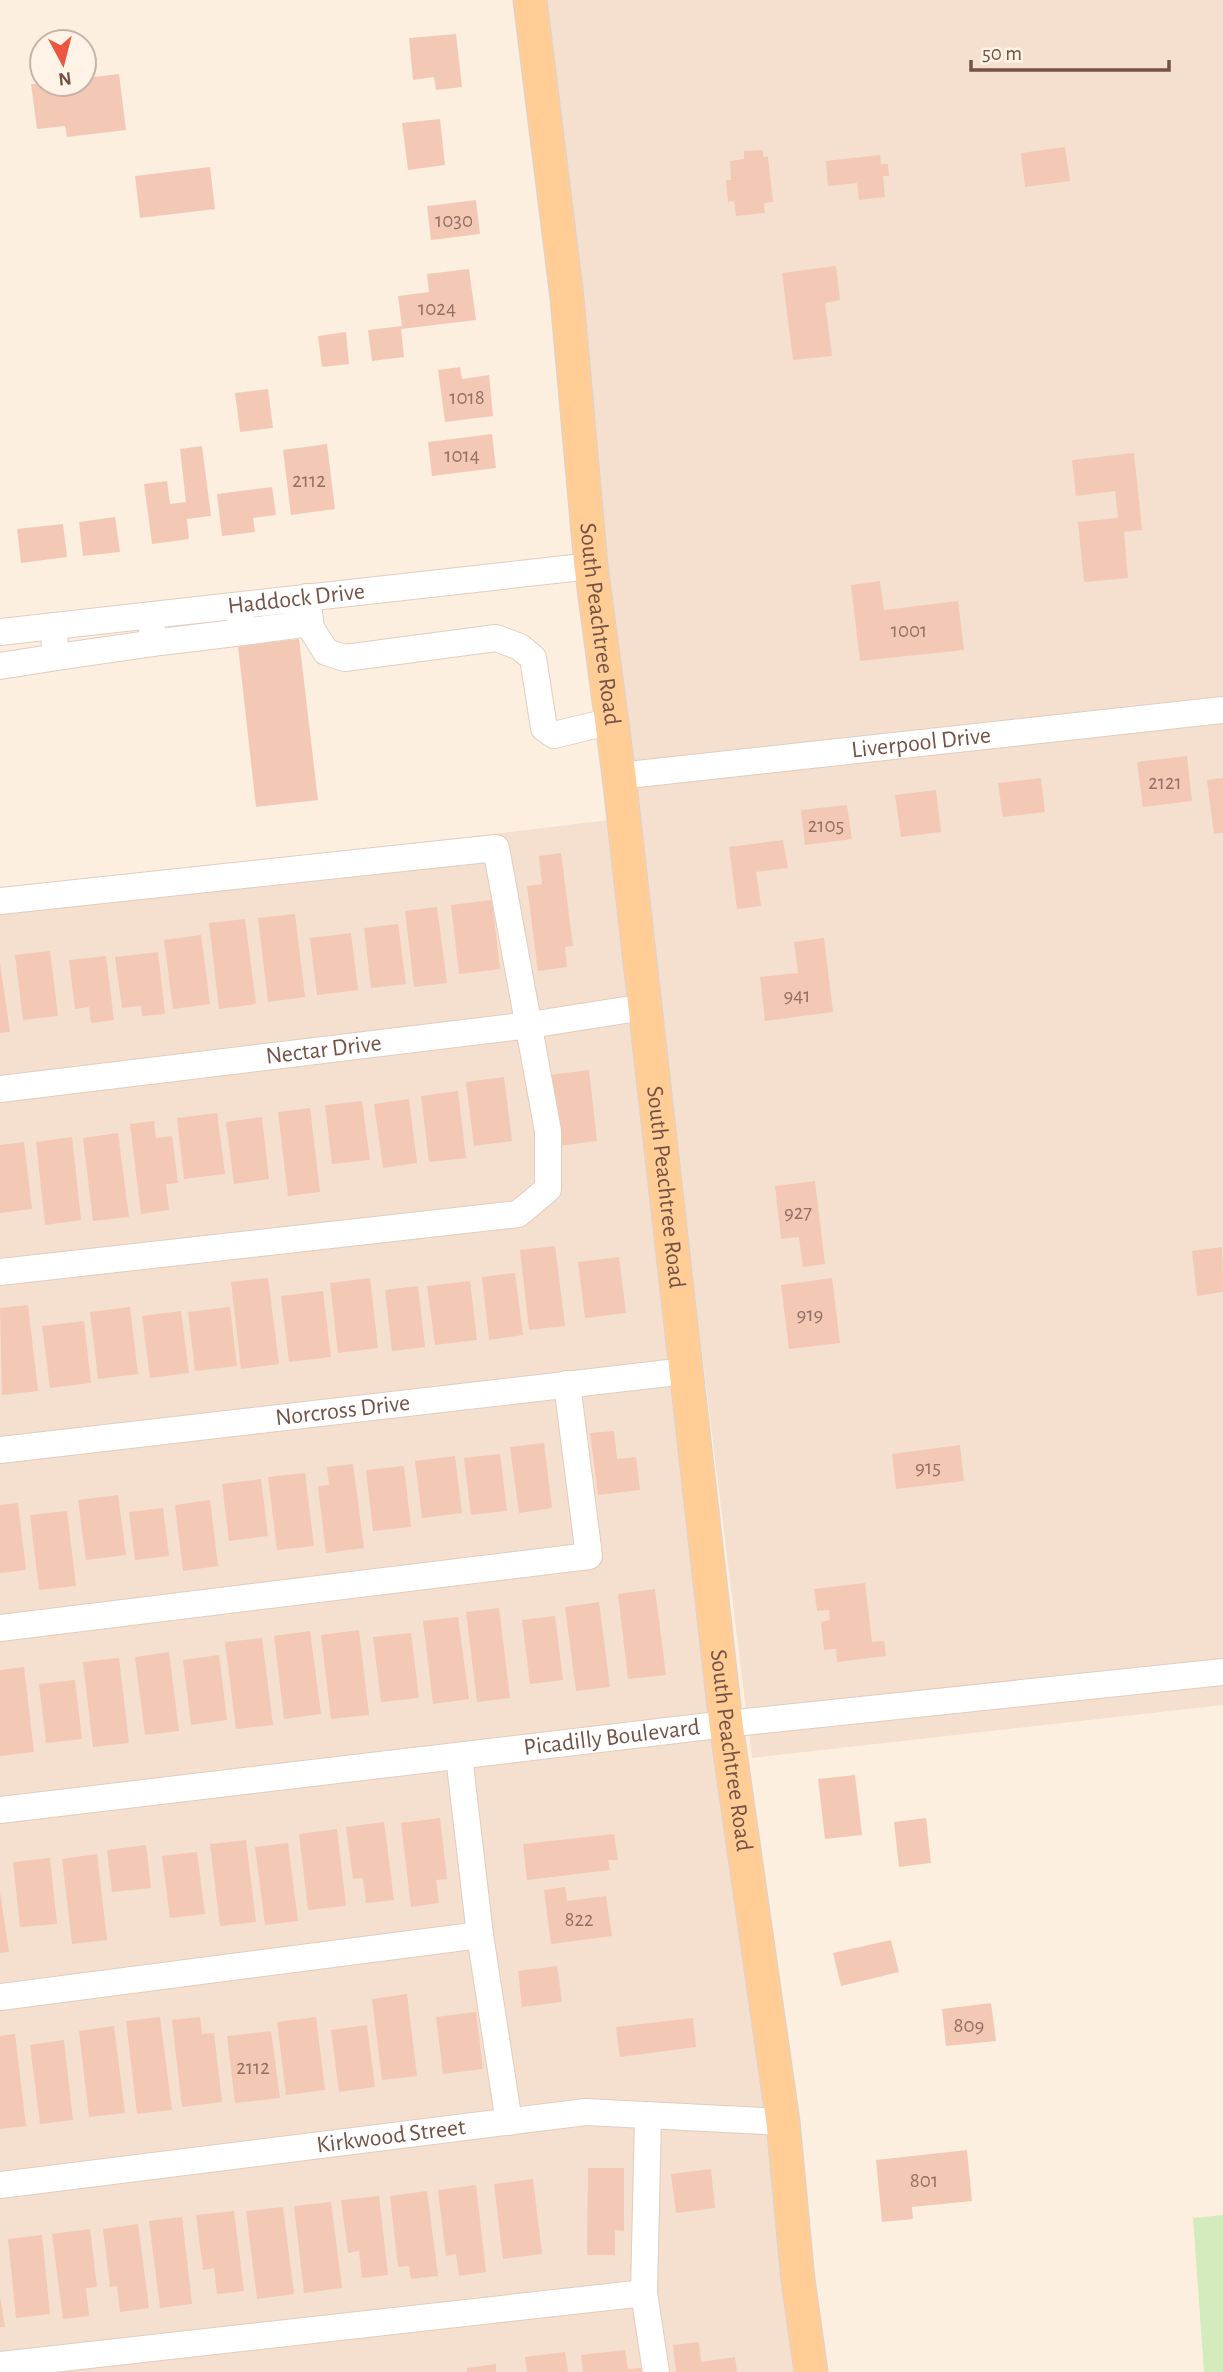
<svg xmlns="http://www.w3.org/2000/svg" width="1223" height="2372" font-family="'Alegreya Sans',sans-serif">
	<style>
		.residential { fill: #f5dfce }
		.green { fill: #d4ebbe }
		.building { fill: #f3c9b6 }
		.lines { fill: none; stroke-linecap: round; stroke-linejoin: round }
		.minor-casing { stroke: #e3ccbe; stroke-width: 28 }
		.major-casing { stroke: #dbd2cf; stroke-width: 35 }
		.minor { stroke: #fff; stroke-width: 26 }
		.major { stroke: #ffcd95; stroke-width: 33 }
		.labels { text-anchor: middle; dominant-baseline: central; stroke-width: 6; stroke-linejoin: round; paint-order: stroke }
		.number-label { font-size: 21px; fill: #947062 }
		.street-label { font-size: 24px; fill: #745246; stroke: #fff3e7 }
	</style>
	<rect width="100%" height="100%" fill="#fdefe0"/>
	<g class="residential">
		<polygon points="543,0 1223,0 1223,1705 752,1758 660,1014"/>
		<polygon points="609,820 807,2372 0,2372 0,894"/>
	</g>
	<polygon class="green" points="1223,2215 1223,2372 1204,2372 1193,2218"/>
	<g class="building">
		<polygon points="456,34 462,87 436,90 434,77 413,80 409,38"/>
		<polygon points="119,74 126,130 67,137 65,126 37,129 31,84 84,84 84,78"/>
		<polygon points="440,119 445,165 408,170 402,123"/>
		<polygon points="1065,147 1070,181 1025,187 1021,153"/>
		<polygon points="763,150 763,157 768,157 773,202 764,203 765,213 736,216 734,201 728,202 726,180 731,180 730,161 744,159 744,151"/>
		<polygon points="880,155 881,164 888,164 889,176 883,176 885,197 859,200 857,183 828,186 826,161"/>
		<polygon points="210,167 215,209 140,218 135,176"/>
		<polygon points="476,200 480,234 431,240 427,206"/>
		<polygon points="836,266 840,300 825,303 832,356 793,360 782,273"/>
		<polygon points="469,269 476,320 401,329 404,357 372,361 368,330 402,326 398,296 429,292 427,274"/>
		<polygon points="346,332 349,364 322,367 318,336"/>
		<polygon points="460,367 462,379 489,375 493,416 445,422 438,370"/>
		<polygon points="268,389 273,428 240,432 235,393"/>
		<polygon points="492,434 496,468 432,476 428,442"/>
		<polygon points="327,444 335,509 291,515 283,450"/>
		<polygon points="202,446 211,516 187,519 189,539 152,544 144,484 167,481 170,504 186,502 180,449"/>
		<polygon points="1134,453 1142,530 1124,532 1128,578 1084,582 1078,522 1118,518 1115,491 1076,496 1072,460"/>
		<polygon points="272,487 276,515 253,518 255,532 222,536 217,494"/>
		<polygon points="115,517 120,552 83,556 79,522"/>
		<polygon points="63,524 67,557 21,563 17,529"/>
		<polygon points="880,581 884,610 958,601 964,650 860,661 851,585"/>
		<polygon points="299,639 318,800 256,807 238,646"/>
		<polygon points="1187,756 1192,801 1143,807 1137,762"/>
		<polygon points="1041,778 1045,812 1003,817 998,783"/>
		<polygon points="1223,778 1223,833 1214,834 1207,780"/>
		<polygon points="936,790 941,832 901,837 895,795"/>
		<polygon points="847,805 852,839 805,845 801,810"/>
		<polygon points="783,840 788,868 756,872 761,906 737,909 729,847"/>
		<polygon points="561,853 573,946 565,947 567,967 538,971 527,886 542,884 539,856"/>
		<polygon points="492,900 500,969 459,974 451,905"/>
		<polygon points="437,907 447,983 414,987 405,911"/>
		<polygon points="295,914 305,997 268,1002 258,918"/>
		<polygon points="245,919 256,1004 219,1009 209,923"/>
		<polygon points="398,924 406,984 371,988 364,928"/>
		<polygon points="351,933 358,990 317,995 310,938"/>
		<polygon points="201,935 210,1004 173,1009 164,940"/>
		<polygon points="824,938 833,1012 765,1021 760,977 798,973 794,942"/>
		<polygon points="50,951 58,1016 23,1020 15,955"/>
		<polygon points="158,952 165,1014 142,1016 141,1006 122,1008 115,957"/>
		<polygon points="106,956 114,1020 91,1023 89,1007 75,1009 69,960"/>
		<polygon points="0,963 10,1032 0,1033"/>
		<polygon points="589,1070 597,1141 558,1146 549,1075"/>
		<polygon points="504,1077 512,1141 474,1146 466,1082"/>
		<polygon points="458,1091 466,1158 429,1162 421,1096"/>
		<polygon points="409,1099 417,1163 383,1168 374,1104"/>
		<polygon points="362,1101 370,1160 332,1164 325,1105"/>
		<polygon points="310,1108 320,1192 288,1196 278,1112"/>
		<polygon points="217,1113 225,1174 184,1179 177,1118"/>
		<polygon points="262,1117 269,1179 234,1184 226,1122"/>
		<polygon points="154,1121 156,1138 172,1136 178,1183 166,1184 169,1210 141,1214 130,1124"/>
		<polygon points="118,1133 129,1217 93,1221 83,1138"/>
		<polygon points="72,1137 81,1220 45,1225 36,1142"/>
		<polygon points="24,1142 32,1209 0,1213 0,1145"/>
		<polygon points="815,1181 825,1264 803,1267 799,1237 781,1239 775,1186"/>
		<polygon points="555,1246 565,1326 529,1330 520,1250"/>
		<polygon points="1222,1247 1223,1292 1197,1296 1192,1251"/>
		<polygon points="619,1257 626,1313 585,1318 578,1262"/>
		<polygon points="515,1273 523,1335 489,1340 482,1277"/>
		<polygon points="268,1278 279,1364 241,1369 231,1282"/>
		<polygon points="370,1278 378,1348 338,1353 330,1283"/>
		<polygon points="832,1278 840,1343 789,1349 781,1285"/>
		<polygon points="470,1281 477,1340 435,1345 427,1286"/>
		<polygon points="418,1286 425,1347 392,1351 385,1290"/>
		<polygon points="323,1291 331,1357 289,1362 281,1296"/>
		<polygon points="28,1305 38,1391 2,1395 0,1308"/>
		<polygon points="130,1307 138,1374 98,1379 90,1312"/>
		<polygon points="230,1307 237,1366 195,1371 188,1312"/>
		<polygon points="181,1311 189,1373 150,1378 142,1316"/>
		<polygon points="84,1321 91,1383 50,1388 42,1326"/>
		<polygon points="614,1431 617,1459 636,1457 640,1490 598,1495 590,1433"/>
		<polygon points="544,1443 552,1508 519,1513 510,1447"/>
		<polygon points="960,1445 964,1481 896,1489 892,1454"/>
		<polygon points="500,1454 507,1511 471,1515 464,1458"/>
		<polygon points="455,1456 462,1513 422,1518 415,1461"/>
		<polygon points="353,1464 364,1548 326,1553 318,1486 329,1485 327,1467"/>
		<polygon points="404,1466 411,1527 373,1531 366,1470"/>
		<polygon points="305,1473 314,1546 277,1550 268,1477"/>
		<polygon points="261,1479 268,1536 229,1541 222,1484"/>
		<polygon points="118,1495 126,1555 86,1560 78,1500"/>
		<polygon points="210,1500 218,1566 183,1571 175,1505"/>
		<polygon points="18,1503 26,1570 0,1573 0,1505"/>
		<polygon points="163,1508 169,1556 135,1560 129,1512"/>
		<polygon points="67,1511 76,1586 39,1590 30,1515"/>
		<polygon points="865,1583 872,1642 884,1641 886,1656 837,1662 836,1649 824,1650 821,1622 830,1620 829,1610 817,1611 814,1589"/>
		<polygon points="655,1589 666,1675 628,1679 618,1594"/>
		<polygon points="599,1602 610,1687 576,1691 565,1607"/>
		<polygon points="499,1608 510,1698 477,1702 466,1612"/>
		<polygon points="555,1616 563,1680 530,1684 522,1620"/>
		<polygon points="458,1617 469,1699 433,1704 423,1621"/>
		<polygon points="359,1630 369,1715 331,1719 321,1635"/>
		<polygon points="310,1631 321,1714 284,1719 274,1636"/>
		<polygon points="411,1633 419,1698 381,1702 373,1637"/>
		<polygon points="262,1638 273,1725 236,1729 225,1642"/>
		<polygon points="169,1652 179,1731 145,1735 135,1657"/>
		<polygon points="219,1655 227,1720 191,1725 183,1660"/>
		<polygon points="119,1658 129,1743 93,1747 83,1662"/>
		<polygon points="24,1667 34,1752 0,1756 0,1670"/>
		<polygon points="75,1680 82,1739 46,1743 39,1684"/>
		<polygon points="855,1775 862,1835 825,1839 818,1779"/>
		<polygon points="440,1818 447,1879 436,1880 439,1903 411,1907 401,1823"/>
		<polygon points="926,1818 931,1863 899,1867 894,1822"/>
		<polygon points="384,1822 394,1900 366,1903 363,1878 353,1879 346,1827"/>
		<polygon points="337,1829 346,1906 308,1910 299,1834"/>
		<polygon points="614,1834 618,1860 608,1860 610,1870 527,1880 523,1844"/>
		<polygon points="246,1840 256,1922 220,1926 210,1844"/>
		<polygon points="288,1843 298,1921 265,1925 255,1847"/>
		<polygon points="146,1845 151,1888 112,1892 107,1850"/>
		<polygon points="197,1852 205,1914 170,1918 162,1856"/>
		<polygon points="97,1854 107,1940 72,1944 62,1859"/>
		<polygon points="50,1858 57,1924 20,1927 13,1862"/>
		<polygon points="565,1887 567,1901 606,1896 612,1936 551,1944 544,1890"/>
		<polygon points="0,1892 9,1952 0,1953"/>
		<polygon points="891,1940 899,1972 841,1986 833,1953"/>
		<polygon points="557,1966 562,2002 522,2007 518,1971"/>
		<polygon points="407,1994 417,2076 382,2080 372,1999"/>
		<polygon points="991,2003 996,2041 946,2046 942,2009"/>
		<polygon points="476,2012 483,2069 443,2074 436,2017"/>
		<polygon points="160,2017 172,2110 137,2114 126,2021"/>
		<polygon points="200,2017 202,2034 214,2033 222,2102 182,2107 172,2020"/>
		<polygon points="316,2017 325,2090 286,2095 277,2022"/>
		<polygon points="693,2018 696,2047 620,2057 616,2027"/>
		<polygon points="367,2025 375,2087 339,2092 331,2030"/>
		<polygon points="114,2026 125,2113 89,2117 79,2031"/>
		<polygon points="271,2031 280,2098 235,2103 227,2036"/>
		<polygon points="15,2034 26,2126 0,2129 0,2036"/>
		<polygon points="64,2040 73,2120 40,2124 30,2045"/>
		<polygon points="967,2150 972,2201 912,2207 913,2219 882,2222 876,2160"/>
		<polygon points="588,2168 624,2168 624,2231 615,2230 615,2255 587,2255"/>
		<polygon points="711,2169 715,2208 676,2213 671,2174"/>
		<polygon points="533,2179 542,2254 503,2259 494,2184"/>
		<polygon points="476,2185 486,2272 459,2276 456,2254 446,2256 438,2190"/>
		<polygon points="427,2191 438,2276 411,2279 409,2266 398,2267 390,2196"/>
		<polygon points="379,2196 388,2275 362,2278 359,2251 348,2253 341,2200"/>
		<polygon points="331,2202 342,2288 304,2293 294,2206"/>
		<polygon points="283,2207 294,2294 257,2299 246,2211"/>
		<polygon points="234,2211 244,2291 217,2294 214,2268 203,2270 196,2215"/>
		<polygon points="182,2217 192,2304 160,2308 149,2221"/>
		<polygon points="138,2224 149,2308 120,2312 117,2286 110,2287 103,2229"/>
		<polygon points="90,2229 97,2287 86,2288 89,2316 63,2319 52,2234"/>
		<polygon points="42,2235 50,2314 16,2318 8,2239"/>
		<polygon points="0,2297 5,2327 0,2327"/>
		<polygon points="699,2342 701,2362 735,2357 737,2372 676,2372 673,2345"/>
		<polygon points="625,2350 628,2369 641,2368 642,2372 583,2372 581,2355"/>
		<polygon points="565,2352 568,2372 527,2372 525,2357"/>
		<polygon points="496,2364 496,2372 467,2372 467,2368"/>
	</g>
	<g class="lines">
		<g class="minor-casing">
			<g id="minor">
				<polyline points="307,597 311,628 326,652 345,658 496,638 520,647 533,658 544,728 554,735 612,721"/>
				<polyline points="240,621 241,624 251,631 310,623"/>
				<polyline points="54,626 55,653 64,656 161,642"/>
				<polyline points="152,630 153,637 161,642 251,631"/>
				<path id="s1" d="M 0,632 L 591,566"/>
				<polyline points="0,666 64,656"/>
				<path id="s2" d="M 619,776 L 1223,710"/>
				<polyline points="0,901 496,848 548,1131 548,1189 518,1214 0,1272"/>
				<path id="s3" d="M 0,1089 L 530,1025 L 644,1007"/>
				<path id="s4" d="M 0,1450 L 686,1371"/>
				<polyline points="0,1628 589,1556 567,1384"/>
				<polyline points="459,1756 480,1935 509,2122"/>
				<path id="s5" d="M 0,1810 L 726,1724 L 1223,1672"/>
				<polyline points="0,1997 480,1935"/>
				<path id="s6" d="M 0,2185 L 586,2112 L 783,2122"/>
				<polyline points="644,2293 656,2372"/>
				<polyline points="0,2365 644,2293 648,2116"/>
			</g>
		</g>
		<g class="major-casing">
			<g id="major">
				<path id="s7" d="M 530,0 L 567,298 L 591,566 L 619,776 L 726,1724 L 783,2122 L 798,2280 L 811,2372"/>
			</g>
		</g>
		<use href="#minor" class="minor"/>
		<use href="#major" class="major"/>
	</g>
	<g class="labels">
		<g class="number-label">
			<text x="454" y="220">1030</text>
			<text x="437" y="308">1024</text>
			<text x="467" y="397">1018</text>
			<text x="462" y="455">1014</text>
			<text x="309" y="480">2112</text>
			<text x="909" y="630">1001</text>
			<text x="1165" y="782">2121</text>
			<text x="826" y="825">2105</text>
			<text x="797" y="995">941</text>
			<text x="798" y="1212">927</text>
			<text x="810" y="1314">919</text>
			<text x="928" y="1467">915</text>
			<text x="579" y="1919">822</text>
			<text x="969" y="2025">809</text>
			<text x="253" y="2067">2112</text>
			<text x="924" y="2180">801</text>
		</g>
		<g class="street-label">
			<text stroke="none"><textPath href="#s1" startOffset="298">Haddock Drive</textPath></text>
			<text stroke="none"><textPath href="#s7" startOffset="628">South Peachtree Road</textPath></text>
			<text stroke="none"><textPath href="#s2" startOffset="304">Liverpool Drive</textPath></text>
			<text stroke="none"><textPath href="#s3" startOffset="326">Nectar Drive</textPath></text>
			<text stroke="none"><textPath href="#s7" startOffset="1195">South Peachtree Road</textPath></text>
			<text stroke="none"><textPath href="#s4" startOffset="345">Norcross Drive</textPath></text>
			<text stroke="none"><textPath href="#s5" startOffset="616">Picadilly Boulevard</textPath></text>
			<text stroke="none"><textPath href="#s7" startOffset="1762">South Peachtree Road</textPath></text>
			<text stroke="none"><textPath href="#s6" startOffset="394">Kirkwood Street</textPath></text>
		</g>
	</g>
	<g transform="translate(63 63) rotate(173)"><circle r="33" fill="#fff3e7" stroke="#c7b3a7" stroke-width="2"/>
	<path d="M0-5L12 26L0 18L-12 26Z" fill="#ec553f"/>
	<text y="-10" font-size="19" font-weight="bold" text-anchor="middle" fill="#745246">N</text>
	</g>
	<path d="M971 60v10h198v-10" fill="none" stroke="#745246" stroke-width="3.5"/>
	<text x="982" y="60" font-size="21" fill="#745246" stroke="#fff3e7" stroke-width="5" paint-order="stroke">50 m</text>
</svg>
